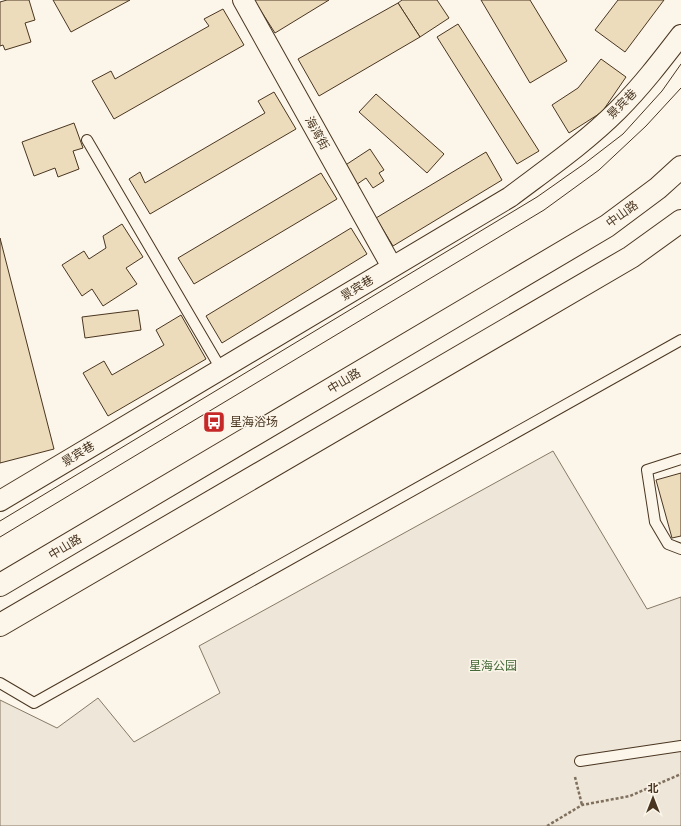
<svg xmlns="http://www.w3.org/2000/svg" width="681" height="826" font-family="Roboto,'Noto Sans SC',sans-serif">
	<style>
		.green { fill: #ede6d9; stroke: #887966 }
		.building { fill: #ecdcbc; stroke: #4a3520 }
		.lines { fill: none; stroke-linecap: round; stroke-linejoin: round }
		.lane-casing { stroke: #4a3520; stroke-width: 12 }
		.street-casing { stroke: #4a3520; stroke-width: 22 }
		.highway-casing { stroke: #4a3520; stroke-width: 24 }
		.path { stroke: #7f6f5c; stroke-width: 2.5; stroke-dasharray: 3 2; stroke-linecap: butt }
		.lane { stroke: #fbf6e9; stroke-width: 10 }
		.street { stroke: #fbf6e9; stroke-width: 20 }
		.highway { stroke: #fbf6e9; stroke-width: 22 }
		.tram { stroke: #4a3520; stroke-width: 1 }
		.labels { text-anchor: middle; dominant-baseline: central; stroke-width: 3; stroke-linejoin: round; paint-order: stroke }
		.street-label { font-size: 12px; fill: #4a3520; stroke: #fbf6e9 }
		.poi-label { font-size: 12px; fill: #4a3520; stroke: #fbf6e9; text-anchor: start }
		.park-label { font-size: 12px; fill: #436837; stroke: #fbf6e9 }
	</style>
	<rect width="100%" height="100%" fill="#fbf6e9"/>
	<polygon class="green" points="553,451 647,609 681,597 681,826 0,826 0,700 57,728 98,698 134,742 220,693 199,646"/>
	<g class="building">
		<polygon points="7,0 29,0 35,20 25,23 31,42 5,50 3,45 0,46 0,2"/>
		<polygon points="53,0 130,0 71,32"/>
		<polygon points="254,0 329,0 275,33"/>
		<polygon points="402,0 437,0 449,18 420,37 398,3"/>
		<polygon points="481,0 530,0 567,61 530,83"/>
		<polygon points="618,0 664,0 625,52 595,30"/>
		<polygon points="398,3 420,37 319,96 298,59"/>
		<polygon points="223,9 244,45 114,119 92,81 111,71 115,79 209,26 204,19"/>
		<polygon points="458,24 539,151 517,164 437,37"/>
		<polygon points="601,59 626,77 602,112 569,133 552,105 578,88"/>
		<polygon points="274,92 296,129 150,214 129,179 140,172 145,183 265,113 258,101"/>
		<polygon points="376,94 444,154 427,173 359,112"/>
		<polygon points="74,123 83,148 73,151 79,169 58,177 55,168 34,176 22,142"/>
		<polygon points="370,149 384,170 379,173 384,181 373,188 366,178 353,187 341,168"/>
		<polygon points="486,152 502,180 393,246 376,218"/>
		<polygon points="321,173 337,199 194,284 178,258"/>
		<polygon points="122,224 143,257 126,268 137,284 103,306 92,289 82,296 62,265 84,251 89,259 106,248 103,236"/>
		<polygon points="351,228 367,254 222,343 206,316"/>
		<polygon points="0,238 54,449 0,463"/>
		<polygon points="138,310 141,330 85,338 82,317"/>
		<polygon points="181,315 206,359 108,416 83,373 104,361 112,375 164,345 156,330"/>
		<polygon points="681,473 681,536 672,538 656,480"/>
	</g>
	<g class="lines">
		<g class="lane-casing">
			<g id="lane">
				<polyline points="87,140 221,369"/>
				<polyline points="681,459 647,470 655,522 668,544 681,549"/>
				<polyline points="0,683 34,703 681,340"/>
				<polyline points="580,761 681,746"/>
			</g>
		</g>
		<g class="street-casing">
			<g id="street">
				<polyline points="243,0 392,267"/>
				<path d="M 0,501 L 510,197 C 547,169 585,143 618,110 C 641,87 661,61 681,35"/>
			</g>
		</g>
		<g class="highway-casing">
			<g id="highway">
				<polyline points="0,585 607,226 658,188 681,167"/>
				<polyline points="0,625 631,257 681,221"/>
			</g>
		</g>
		<g class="path">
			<polyline points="575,777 582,805"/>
			<polyline points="547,826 582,805 630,796 681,774"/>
		</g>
		<use href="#lane" class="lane"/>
		<use href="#street" class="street"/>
		<use href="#highway" class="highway"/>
		<g class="tram">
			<polyline points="0,521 537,197 584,164 623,134 662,91 681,64"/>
			<polyline points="0,537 544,210 599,170 646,126 681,88"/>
		</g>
	</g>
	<defs>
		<g id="bus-square" transform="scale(1.15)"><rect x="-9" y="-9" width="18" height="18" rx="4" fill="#c62828" stroke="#fbf6e9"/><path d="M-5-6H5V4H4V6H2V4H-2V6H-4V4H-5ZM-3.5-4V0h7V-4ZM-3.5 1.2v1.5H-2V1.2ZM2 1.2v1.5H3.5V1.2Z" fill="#fff"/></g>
	</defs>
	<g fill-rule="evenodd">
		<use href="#bus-square" x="214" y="422"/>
	</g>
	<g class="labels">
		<g class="street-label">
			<text transform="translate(622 104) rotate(-45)">景宾巷</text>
			<text transform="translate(317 133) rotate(61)">海湾街</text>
			<text transform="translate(622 214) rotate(-36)">中山路</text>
			<text transform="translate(357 288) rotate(-31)">景宾巷</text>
			<text transform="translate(344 381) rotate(-31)">中山路</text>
			<text transform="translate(78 454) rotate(-31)">景宾巷</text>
			<text transform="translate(65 547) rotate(-31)">中山路</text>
		</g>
		<g class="poi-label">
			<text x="230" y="422">星海浴场</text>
		</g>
		<g class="park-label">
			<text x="493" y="666">星海公园</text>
		</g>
	</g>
	<g transform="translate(653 798)" stroke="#fbf6e9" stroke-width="3" paint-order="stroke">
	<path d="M0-3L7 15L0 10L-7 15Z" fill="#4a3520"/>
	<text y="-6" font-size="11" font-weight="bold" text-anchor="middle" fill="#4a3520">北</text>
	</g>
</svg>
